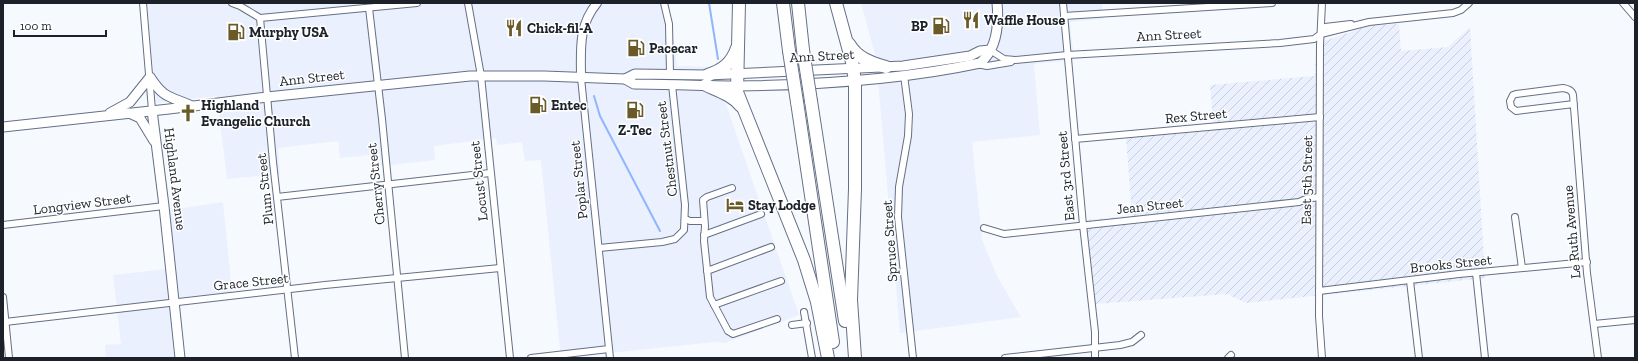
<svg xmlns="http://www.w3.org/2000/svg" width="1638" height="361" font-family="'Zilla Slab',serif">
	<style>
		.built { fill: #eaf0fd }
		.industrial { fill: url(#industrial-furrows) }
		.lines { fill: none; stroke-linecap: round; stroke-linejoin: round }
		.stream { stroke: #91b5fe; stroke-width: 2 }
		.minor-casing { stroke: #657086; stroke-width: 8 }
		.tertiary-casing { stroke: #657086; stroke-width: 10 }
		.secondary-casing { stroke: #657086; stroke-width: 11 }
		.motorway-casing { stroke: #657086; stroke-width: 14 }
		.minor { stroke: #fff; stroke-width: 6 }
		.tertiary { stroke: #fff; stroke-width: 8 }
		.secondary { stroke: #fff; stroke-width: 9 }
		.motorway { stroke: #fff; stroke-width: 12 }
		.motorway-bridge-casing { stroke: #657086; stroke-width: 14; stroke-linecap: butt }
		.motorway-bridge { stroke: #fff; stroke-width: 12 }
		.labels { text-anchor: middle; dominant-baseline: central; stroke-width: 3; stroke-linejoin: round; paint-order: stroke }
		.poi-label { font-size: 14px; font-weight: bold; fill: #1c212a; stroke: #fff; text-anchor: start }
		.street-label { font-size: 14px; fill: #1c212a; stroke: #fff }
	</style>
	<defs>
		<pattern id="industrial-furrows" width="10" height="10" patternUnits="userSpaceOnUse"><rect width="10" height="10" fill="#eaf0fd"/><path d="M-1 1l2-2M0 10L10 0M9 11l2-2" fill="none" stroke="#c8ced9"/></pattern>
	</defs>
	<rect width="100%" height="100%" fill="#f6f9fe"/>
	<g class="built">
		<polygon points="147,3 668,3 677,66 713,67 799,315 725,343 715,342 561,358 541,160 525,161 522,142 497,145 496,138 434,146 435,160 381,166 380,154 340,158 338,141 278,148 280,174 227,179 217,96 156,103"/>
		<polygon points="861,3 1102,3 1103,19 1070,22 1074,60 1034,64 1040,135 972,142 982,240 997,276 1021,317 900,333 876,58"/>
		<polygon points="223,202 232,292 179,298 185,358 106,358 105,345 121,344 113,275 175,268 170,210"/>
	</g>
	<polygon class="industrial" points="1399,24 1401,51 1448,47 1470,27 1485,278 1246,303 1227,294 1095,304 1085,220 1132,216 1126,138 1214,130 1210,85 1315,76 1316,44 1371,25"/>
	<g class="lines">
		<g class="stream">
			<polyline points="709,3 718,59"/>
			<polyline points="594,96 600,116 660,231"/>
		</g>
		<g class="minor-casing">
			<g id="minor">
				<polyline points="143,3 152,110"/>
				<polyline points="232,3 240,6 260,18"/>
				<polyline points="468,3 481,76 510,358"/>
				<polyline points="664,3 669,24 670,74"/>
				<polyline points="1063,3 1083,225 1095,332 1095,358"/>
				<polyline points="1623,3 1635,17"/>
				<polyline points="369,8 382,119 405,358"/>
				<polyline points="1064,16 1272,3"/>
				<polyline points="260,18 273,162 295,358"/>
				<polyline points="260,18 417,3"/>
				<polyline points="1322,33 1325,27 1351,24"/>
				<polyline points="990,50 1004,59 1015,60 1067,55 1280,43 1314,39 1321,34 1369,22 1453,13 1461,10 1469,3"/>
				<polyline points="977,64 987,66 1011,62"/>
				<polyline points="904,75 909,114 908,136 899,187 898,217 913,358"/>
				<polyline points="581,78 610,358"/>
				<path d="M 1574,104 L 1516,111 L 1511,107 L 1510,101 L 1513,95 L 1516,94 L 1563,88 C 1568,89 1572,90 1573,95 L 1587,273 L 1598,358"/>
				<polyline points="1075,139 1320,117"/>
				<polyline points="732,188 707,197 703,200 705,226 704,241 710,297 728,331 733,334 777,319"/>
				<polyline points="277,197 490,173"/>
				<polyline points="1515,217 1522,268"/>
				<polyline points="685,219 690,221 704,221"/>
				<polyline points="3,225 164,206"/>
				<polyline points="984,228 1004,234 1299,202 1306,199 1319,197"/>
				<polyline points="704,235 761,214"/>
				<polyline points="599,248 662,242 675,239 684,230 685,205 672,85"/>
				<polyline points="707,271 771,247"/>
				<polyline points="1476,273 1485,358"/>
				<polyline points="1410,281 1419,358"/>
				<polyline points="1319,291 1459,274 1587,262"/>
				<polyline points="3,297 9,358"/>
				<polyline points="714,305 781,281"/>
				<polyline points="804,312 812,358"/>
				<polyline points="5,322 325,285 500,268"/>
				<polyline points="1594,324 1635,320"/>
				<polyline points="792,325 807,323"/>
				<polyline points="531,358 609,349"/>
				<polyline points="1005,358 1120,345 1132,342 1141,335"/>
				<polyline points="1228,358 1231,355"/>
				<polyline points="1322,358 1319,316 1320,45 1322,3"/>
			</g>
		</g>
		<g class="tertiary-casing">
			<path id="tertiary" d="M 581,78 C 581,49 578,26 597,3"/>
		</g>
		<g class="secondary-casing">
			<g id="secondary">
				<polyline points="625,79 635,74 708,75 903,66 970,56 980,51 990,50"/>
				<polyline points="152,110 164,206 180,358"/>
				<path d="M 110,113 L 130,102 L 150,77 C 164,99 170,96 192,106"/>
				<polyline points="129,113 140,118 154,141"/>
				<path d="M 3,127 L 169,109 L 267,97 L 470,76 L 544,76 L 625,79 L 634,84 C 669,84 703,86 738,86 C 818,85 901,80 980,63 C 997,49 999,24 997,3"/>
			</g>
		</g>
		<g class="motorway-casing">
			<g id="motorway">
				<polyline points="739,3 737,92 804,260 817,302 828,358"/>
				<polyline points="783,3 789,51"/>
				<polyline points="798,3 803,50"/>
				<polyline points="836,3 852,62 855,81 855,189 851,300 855,358"/>
				<path d="M 849,44 C 857,58 871,63 886,67"/>
				<path d="M 708,75 C 723,70 732,63 737,48"/>
				<path d="M 706,85 C 719,91 732,95 741,106"/>
				<polyline points="811,101 845,321"/>
				<polyline points="797,102 833,342"/>
			</g>
		</g>
		<use href="#minor" class="minor"/>
		<use href="#tertiary" class="tertiary"/>
		<use href="#secondary" class="secondary"/>
		<use href="#motorway" class="motorway"/>
		<g class="motorway-bridge-casing">
			<g id="motorway-bridge">
				<polyline points="803,50 811,101"/>
				<polyline points="789,51 797,102"/>
			</g>
		</g>
		<use href="#motorway-bridge" class="motorway-bridge"/>
	</g>
	<defs>
		<g id="restaurant-bare" transform="scale(1.38)"><path d="M-5-6h1v4h1v-4h1v4h1v-4h1v5L-1.5 .5V6h-2V.5L-5-1ZM5-6V6H3V1.5H1.5Q1.5-4 5-6Z" fill="#695a28" stroke="#fff" stroke-width="2.5" paint-order="stroke"/></g>
		<g id="fuel-bare" transform="scale(1.38)"><path d="M-5.5-6h7V0h2V4h1.3V-2.5L3-4.5l.8-.8L6-3V5H2.5V1h-1V6h-7ZM-4.2-4.7v3.2H.2V-4.7Z" fill="#695a28" stroke="#fff" stroke-width="2.5" paint-order="stroke"/></g>
		<g id="church-bare" transform="scale(1.38)"><path d="M-1.2-6h2.4v3.5h3.3v2.4h-3.3V6h-2.4V-.1h-3.3v-2.4h3.3Z" fill="#695a28" stroke="#fff" stroke-width="2.5" paint-order="stroke"/></g>
		<g id="hotel-bare" transform="scale(1.38)"><path d="M-6-4.5h1.5V1H6V5H4.5V3h-9V5H-6ZM-4 0a1.8 1.8 0 1 1 3.6 0ZM.5 0V-2.5h3Q6-2.5 6 0Z" fill="#695a28" stroke="#fff" stroke-width="2.5" paint-order="stroke"/></g>
	</defs>
	<g fill-rule="evenodd">
		<use href="#restaurant-bare" x="971" y="20"/>
		<use href="#fuel-bare" x="941" y="26"/>
		<use href="#restaurant-bare" x="514" y="28"/>
		<use href="#fuel-bare" x="236" y="32"/>
		<use href="#fuel-bare" x="636" y="48"/>
		<use href="#fuel-bare" x="538" y="105"/>
		<use href="#fuel-bare" x="635" y="110"/>
		<use href="#church-bare" x="188" y="113"/>
		<use href="#hotel-bare" x="735" y="205"/>
	</g>
	<g class="labels">
		<g class="poi-label">
			<text x="984" y="20">Waffle House</text>
			<text x="928" y="26" text-anchor="end">BP</text>
			<text x="527" y="28">Chick-fil-A</text>
			<text x="249" y="32">Murphy USA</text>
			<text x="649" y="48">Pacecar</text>
			<text x="201" y="105">Highland<tspan x="201" dy="16">Evangelic Church</tspan></text>
			<text x="551" y="105">Entec</text>
			<text x="635" y="130" text-anchor="middle">Z-Tec</text>
			<text x="748" y="205">Stay Lodge</text>
		</g>
		<g class="street-label">
			<text transform="translate(1169 35) rotate(-3)">Ann Street</text>
			<text transform="translate(822 56) rotate(-3)">Ann Street</text>
			<text transform="translate(312 78) rotate(-6)">Ann Street</text>
			<text transform="translate(1196 116) rotate(-5)">Rex Street</text>
			<text transform="translate(667 149) rotate(-97)">Chestnut Street</text>
			<text transform="translate(1066 176) rotate(-95)">East 3rd Street</text>
			<text transform="translate(175 179) rotate(83)">Highland Avenue</text>
			<text transform="translate(579 180) rotate(-96)">Poplar Street</text>
			<text transform="translate(1307 180) rotate(-89)">East 5th Street</text>
			<text transform="translate(479 181) rotate(-96)">Locust Street</text>
			<text transform="translate(376 184) rotate(-96)">Cherry Street</text>
			<text transform="translate(265 189) rotate(-96)">Plum Street</text>
			<text transform="translate(82 204) rotate(-7)">Longview Street</text>
			<text transform="translate(1150 206) rotate(-6)">Jean Street</text>
			<text transform="translate(1572 232) rotate(-95)">Le Ruth Avenue</text>
			<text transform="translate(890 241) rotate(-94)">Spruce Street</text>
			<text transform="translate(1451 264) rotate(-6)">Brooks Street</text>
			<text transform="translate(251 282) rotate(-6)">Grace Street</text>
		</g>
	</g>
	<rect width="1638" height="361" fill="none" stroke="#1c212a" stroke-width="8"/>
	<path d="M14 30v6h92v-6" fill="none" stroke="#1c212a" stroke-width="2"/>
	<text x="20" y="30" font-size="12" fill="#1c212a" stroke="#ffffff" stroke-width="3" paint-order="stroke">100 m</text>
</svg>
